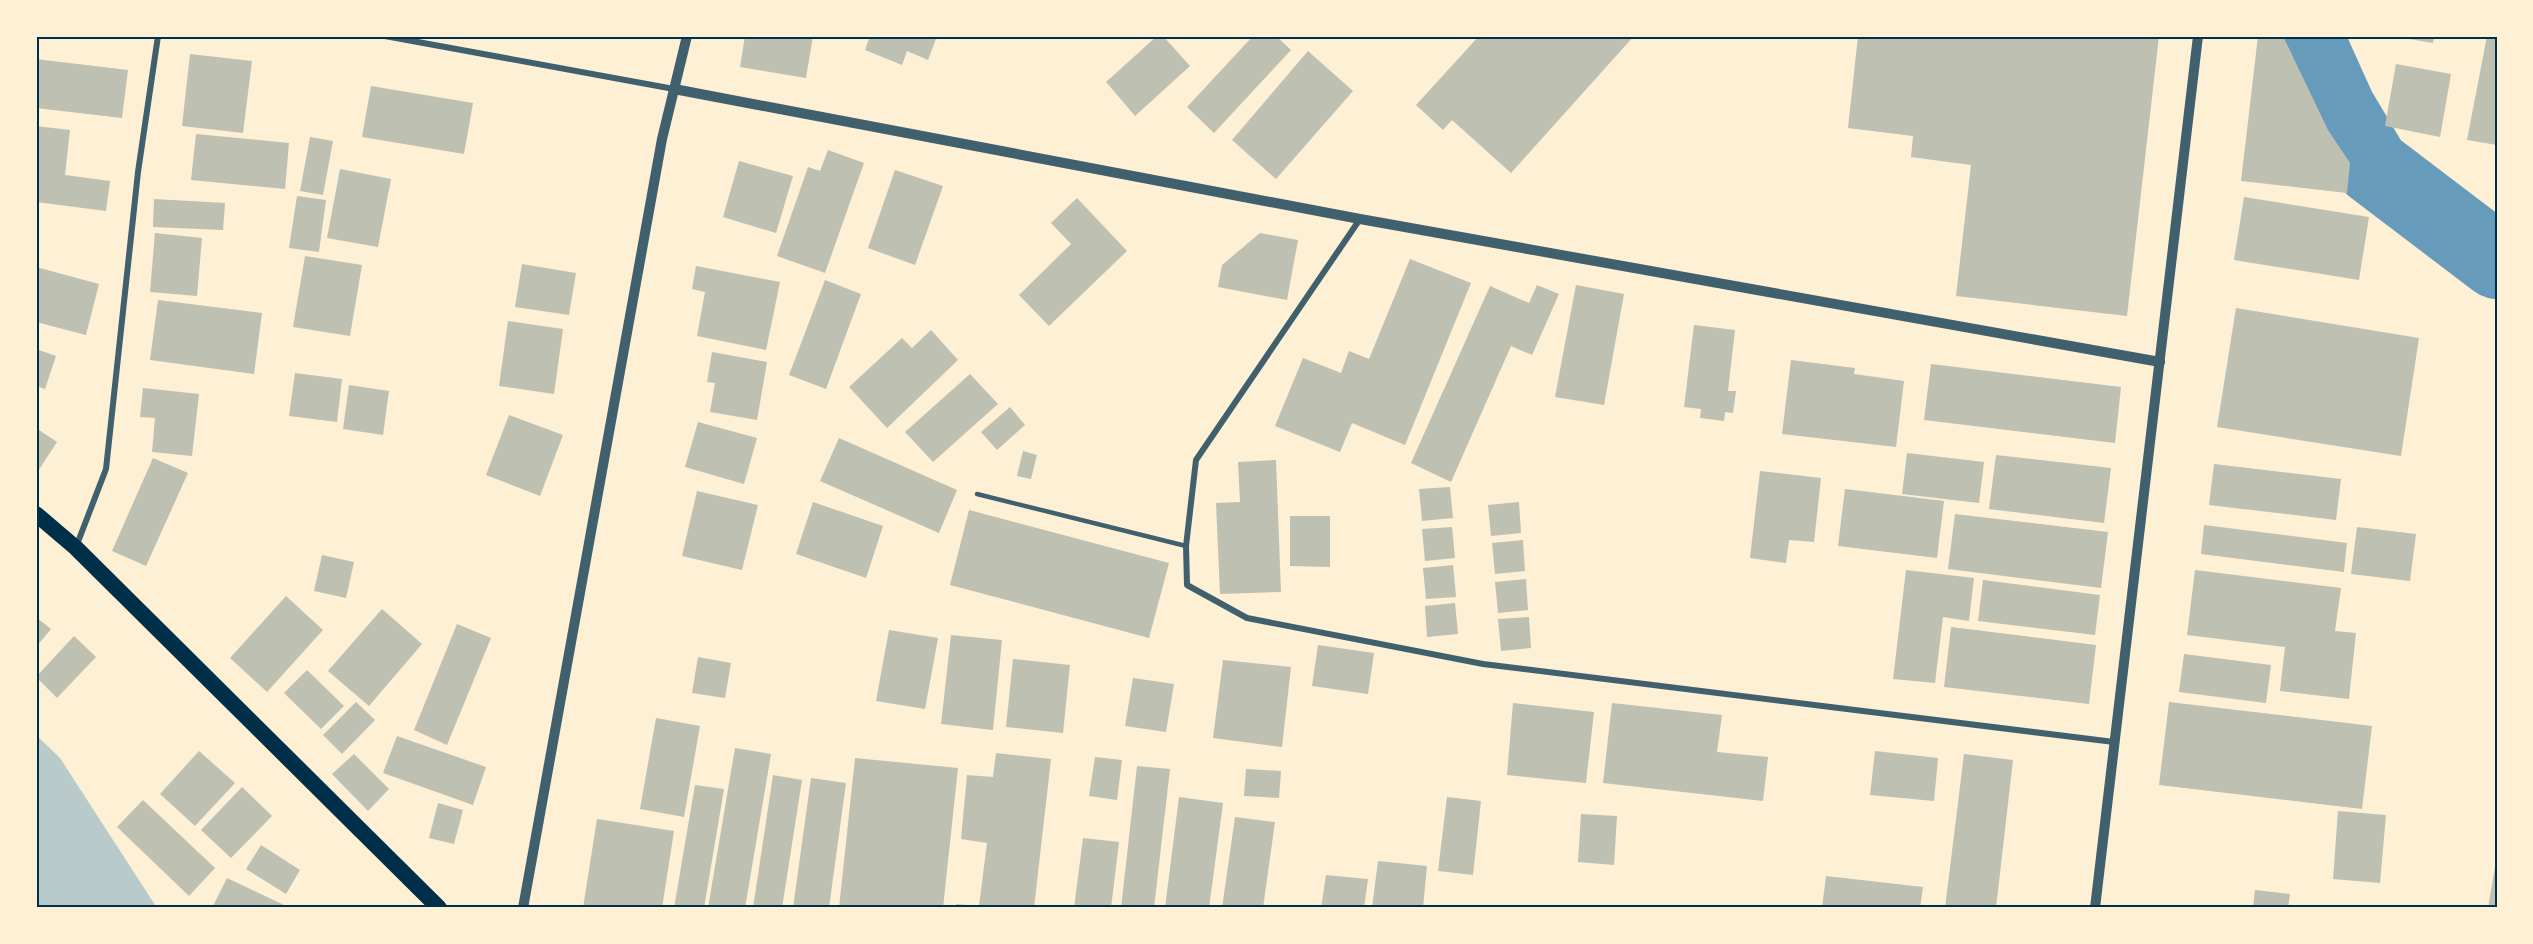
<svg xmlns="http://www.w3.org/2000/svg" width="2533" height="944" font-family="'DejaVu Sans',sans-serif">
	<style>
		.green { fill: #b9caca }
		.lines { fill: none; stroke-linecap: round; stroke-linejoin: round }
		.river { stroke: #669bbc; stroke-width: 76 }
		.building { fill: #bec0b2 }
		.service { stroke: #3f606c; stroke-width: 4.5 }
		.minor { stroke: #3f606c; stroke-width: 6 }
		.tertiary { stroke: #3f606c; stroke-width: 10 }
		.trunk { stroke: #003049; stroke-width: 16 }
		.neatline { fill: none; stroke: #003049; stroke-width: 2 }
	</style>
	<rect width="100%" height="100%" fill="#fdf0d5"/>
	<polygon class="green" points="36,735 60,758 157,908 36,908"/>
	<g class="lines">
		<polyline class="river" points="2305,36 2338,109 2372,166 2497,261"/>
	</g>
	<g class="building">
		<polygon points="745,36 813,36 806,78 740,67"/>
		<polygon points="870,36 937,36 928,60 907,51 902,65 865,50"/>
		<polygon points="1157,36 1163,36 1190,66 1135,116 1106,82"/>
		<polygon points="1253,36 1276,36 1291,50 1214,133 1187,107"/>
		<polygon points="1479,36 1634,36 1511,173 1452,120 1443,130 1416,105"/>
		<polygon points="1858,36 2159,36 2127,316 1956,296 1971,165 1911,157 1913,136 1848,128"/>
		<polygon points="2258,36 2283,36 2328,130 2350,163 2347,193 2241,181"/>
		<polygon points="2404,36 2434,36 2433,43 2403,38"/>
		<polygon points="2487,36 2497,36 2497,145 2467,140"/>
		<polygon points="1308,51 1353,91 1276,179 1232,140"/>
		<polygon points="190,54 252,61 243,133 182,126"/>
		<polygon points="36,59 128,70 122,118 36,108"/>
		<polygon points="2396,64 2451,74 2440,137 2385,126"/>
		<polygon points="371,86 473,103 464,154 362,137"/>
		<polygon points="36,126 70,130 65,175 110,181 106,211 36,202"/>
		<polygon points="196,134 289,143 285,189 191,180"/>
		<polygon points="310,137 333,141 323,195 300,191"/>
		<polygon points="828,150 864,163 825,273 777,256 808,167 820,171"/>
		<polygon points="739,161 793,176 776,233 723,217"/>
		<polygon points="340,169 391,179 378,247 327,238"/>
		<polygon points="895,170 943,186 915,265 868,248"/>
		<polygon points="297,196 326,200 319,252 289,248"/>
		<polygon points="2244,197 2369,217 2359,280 2234,260"/>
		<polygon points="1077,198 1127,251 1049,326 1019,295 1071,244 1051,223"/>
		<polygon points="154,199 225,203 223,230 153,227"/>
		<polygon points="155,233 202,238 197,296 150,292"/>
		<polygon points="1260,233 1298,240 1287,300 1218,287 1222,265"/>
		<polygon points="305,256 362,265 350,336 293,327"/>
		<polygon points="1410,259 1471,283 1405,445 1352,423 1340,452 1275,426 1303,358 1341,373 1349,351 1369,359"/>
		<polygon points="522,264 576,273 569,315 515,307"/>
		<polygon points="696,266 780,282 766,350 697,336 705,292 692,289"/>
		<polygon points="36,267 99,284 86,335 36,322"/>
		<polygon points="825,280 861,294 826,389 789,375"/>
		<polygon points="1537,285 1559,294 1532,355 1511,346 1451,482 1411,463 1490,286 1529,303"/>
		<polygon points="1576,285 1624,294 1604,405 1555,397"/>
		<polygon points="158,300 262,313 254,374 150,360"/>
		<polygon points="2236,308 2419,338 2401,456 2217,427"/>
		<polygon points="508,321 563,329 554,394 499,386"/>
		<polygon points="1694,325 1735,330 1728,391 1736,391 1733,413 1725,412 1724,421 1700,418 1701,409 1684,407"/>
		<polygon points="931,330 958,360 887,428 849,387 902,338 912,348"/>
		<polygon points="36,349 56,356 45,389 36,386"/>
		<polygon points="712,352 767,362 757,420 710,412 715,383 707,382"/>
		<polygon points="1791,360 1855,368 1854,374 1904,381 1896,447 1782,434"/>
		<polygon points="1931,364 2121,387 2115,443 1924,420"/>
		<polygon points="295,373 342,379 337,422 289,416"/>
		<polygon points="970,374 998,404 933,462 905,432"/>
		<polygon points="349,385 389,391 383,435 343,429"/>
		<polygon points="143,388 199,394 192,456 152,452 155,418 140,417"/>
		<polygon points="1010,407 1025,425 997,450 981,432"/>
		<polygon points="509,415 563,435 540,496 486,475"/>
		<polygon points="698,422 757,438 744,484 685,467"/>
		<polygon points="36,428 57,442 36,474"/>
		<polygon points="839,438 957,490 939,533 820,481"/>
		<polygon points="1023,451 1037,455 1031,479 1017,476"/>
		<polygon points="1907,453 1984,462 1979,503 1902,494"/>
		<polygon points="1996,455 2111,468 2104,523 1989,509"/>
		<polygon points="153,458 188,473 146,566 112,551"/>
		<polygon points="1276,460 1281,592 1220,594 1216,503 1240,502 1238,462"/>
		<polygon points="2214,464 2341,479 2336,520 2209,505"/>
		<polygon points="1760,471 1821,478 1814,542 1789,540 1786,563 1750,558"/>
		<polygon points="1450,487 1453,518 1422,521 1419,489"/>
		<polygon points="1845,489 1944,501 1937,558 1838,546"/>
		<polygon points="697,491 758,505 742,570 682,556"/>
		<polygon points="813,502 883,526 866,578 796,554"/>
		<polygon points="1519,502 1521,533 1491,536 1488,505"/>
		<polygon points="969,510 1169,563 1149,638 950,585"/>
		<polygon points="1955,514 2108,532 2101,588 1948,569"/>
		<polygon points="1290,516 1330,516 1330,567 1290,566"/>
		<polygon points="2204,525 2347,543 2344,572 2201,554"/>
		<polygon points="1452,527 1455,558 1425,561 1422,529"/>
		<polygon points="2357,527 2416,534 2410,581 2351,574"/>
		<polygon points="1523,540 1525,571 1495,574 1492,543"/>
		<polygon points="322,555 354,562 346,598 314,591"/>
		<polygon points="1453,565 1456,597 1426,599 1423,568"/>
		<polygon points="1906,570 1974,578 1969,621 1943,617 1935,683 1893,679"/>
		<polygon points="2195,570 2341,588 2335,631 2356,633 2349,699 2280,691 2285,647 2187,635"/>
		<polygon points="1526,579 1528,610 1498,613 1495,582"/>
		<polygon points="1983,580 2100,595 2095,635 1978,621"/>
		<polygon points="286,596 323,630 267,692 230,658"/>
		<polygon points="1455,603 1458,634 1427,637 1425,606"/>
		<polygon points="382,609 422,644 369,706 328,671"/>
		<polygon points="36,617 51,629 36,647"/>
		<polygon points="1529,617 1531,648 1501,651 1498,619"/>
		<polygon points="457,624 491,638 447,745 414,730"/>
		<polygon points="1951,627 2096,645 2089,704 1944,687"/>
		<polygon points="889,630 938,638 925,709 876,701"/>
		<polygon points="951,635 1002,640 993,730 941,724"/>
		<polygon points="74,636 96,657 57,698 36,677"/>
		<polygon points="1318,645 1374,653 1368,694 1312,686"/>
		<polygon points="2184,654 2271,665 2266,703 2179,692"/>
		<polygon points="698,657 731,663 725,698 692,693"/>
		<polygon points="1013,659 1070,665 1063,733 1006,727"/>
		<polygon points="1223,660 1291,667 1282,747 1213,738"/>
		<polygon points="307,670 344,706 321,729 284,693"/>
		<polygon points="1133,678 1174,684 1166,732 1125,726"/>
		<polygon points="356,702 375,720 342,754 323,735"/>
		<polygon points="2169,702 2372,726 2362,809 2159,785"/>
		<polygon points="1513,703 1594,712 1586,783 1507,775"/>
		<polygon points="1612,703 1722,715 1717,752 1768,757 1763,801 1603,783"/>
		<polygon points="656,718 700,726 684,817 640,809"/>
		<polygon points="397,736 486,767 473,805 383,773"/>
		<polygon points="735,748 771,754 745,908 708,908"/>
		<polygon points="199,751 235,783 195,826 160,794"/>
		<polygon points="1875,751 1938,758 1934,801 1870,795"/>
		<polygon points="996,753 1051,759 1034,908 955,908 956,904 979,906 987,843 961,839 967,775 993,777"/>
		<polygon points="354,754 389,789 368,811 332,774"/>
		<polygon points="1964,754 2013,760 1996,908 1945,908"/>
		<polygon points="1095,757 1122,760 1117,800 1089,796"/>
		<polygon points="855,758 958,768 943,908 839,908"/>
		<polygon points="1137,766 1170,769 1154,908 1121,908"/>
		<polygon points="1246,769 1281,771 1279,798 1244,796"/>
		<polygon points="773,775 802,780 782,908 753,908"/>
		<polygon points="811,778 846,783 829,908 793,908"/>
		<polygon points="695,785 724,789 704,908 674,908"/>
		<polygon points="242,787 272,816 231,858 201,830"/>
		<polygon points="1179,797 1223,803 1209,908 1165,908"/>
		<polygon points="1447,797 1481,801 1473,875 1438,871"/>
		<polygon points="143,800 215,868 189,896 117,827"/>
		<polygon points="438,803 463,810 454,844 429,838"/>
		<polygon points="2338,811 2386,815 2380,883 2333,879"/>
		<polygon points="1581,814 1617,816 1614,865 1578,862"/>
		<polygon points="1235,817 1275,822 1263,908 1222,908"/>
		<polygon points="597,819 674,831 662,908 583,908"/>
		<polygon points="1083,838 1119,842 1111,908 1074,908"/>
		<polygon points="261,845 300,870 286,894 246,869"/>
		<polygon points="1378,861 1427,866 1423,908 1372,908"/>
		<polygon points="2496,861 2497,908 2488,908"/>
		<polygon points="1326,875 1368,879 1364,908 1321,908"/>
		<polygon points="1826,876 1923,887 1920,908 1822,908"/>
		<polygon points="227,878 284,905 283,908 217,908 213,906"/>
		<polygon points="2255,890 2290,894 2288,908 2253,908"/>
	</g>
	<g class="lines">
		<polyline class="service" points="977,494 1186,546"/>
		<g class="minor">
			<polyline points="385,36 674,89"/>
			<polyline points="1360,219 1196,460 1186,546 1187,585 1247,618 1483,664 2114,742"/>
			<polyline points="76,547 106,469 138,172 158,36"/>
		</g>
		<g class="tertiary">
			<polyline points="674,89 1360,219 2160,362"/>
			<polyline points="523,908 662,139 687,36"/>
			<polyline points="2095,908 2198,36"/>
		</g>
		<polyline class="trunk" points="36,514 76,548 439,908"/>
	</g>
	<rect width="2533" height="944" fill="none" stroke="#fdf0d5" stroke-width="75"/>
	<rect x="38" y="38" width="2458" height="868" class="neatline"/>
</svg>
